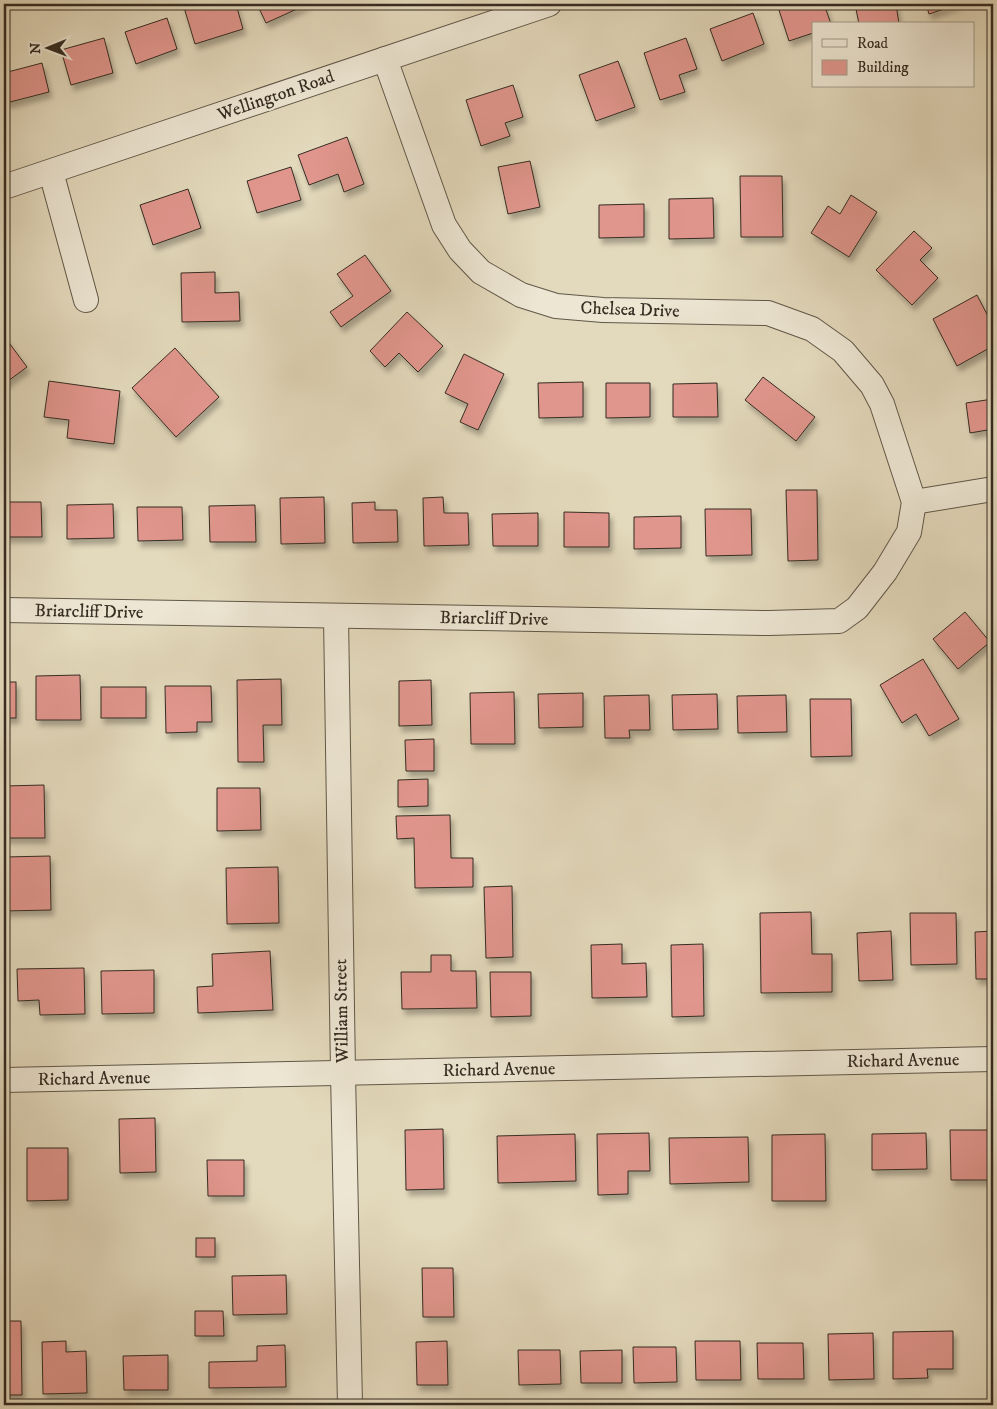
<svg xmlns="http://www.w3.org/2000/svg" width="997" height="1409" font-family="'IM FELL DW Pica',serif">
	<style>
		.building { fill: #e1968d; stroke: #352c22; filter: url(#shadow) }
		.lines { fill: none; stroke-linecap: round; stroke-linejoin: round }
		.street-casing { stroke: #605748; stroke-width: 26 }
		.street { stroke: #ede6d3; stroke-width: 24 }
		.labels { text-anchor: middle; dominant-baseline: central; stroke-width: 4.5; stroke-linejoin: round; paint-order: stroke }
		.street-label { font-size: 18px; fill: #352c22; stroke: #ede6d3 }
	</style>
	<defs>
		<filter id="shadow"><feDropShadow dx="3" dy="5.5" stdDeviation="2.5" flood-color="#0004"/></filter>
	</defs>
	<rect width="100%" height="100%" fill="#e3d9bc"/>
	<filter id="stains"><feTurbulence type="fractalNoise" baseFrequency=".004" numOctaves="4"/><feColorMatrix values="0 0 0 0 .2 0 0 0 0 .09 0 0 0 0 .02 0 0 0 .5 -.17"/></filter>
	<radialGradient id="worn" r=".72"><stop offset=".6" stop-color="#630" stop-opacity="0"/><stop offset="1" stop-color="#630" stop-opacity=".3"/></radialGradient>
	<g class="building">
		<polygon points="183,4 199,4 201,8 215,4 236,4 243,29 195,44"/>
		<polygon points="257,4 308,4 266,23"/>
		<polygon points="788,4 824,4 831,24 813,24 813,33 789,41 778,7"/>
		<polygon points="855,4 896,4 899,24 859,24"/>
		<polygon points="926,4 959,4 929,14"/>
		<polygon points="753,13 764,44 722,61 710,29"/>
		<polygon points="167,18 177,49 136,64 125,32"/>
		<polygon points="104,38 113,73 71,85 61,50"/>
		<polygon points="686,38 697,69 679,75 685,92 660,100 644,53"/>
		<polygon points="618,61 635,107 596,121 579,75"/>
		<polygon points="42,63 49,92 6,103 4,94 4,73"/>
		<polygon points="513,85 523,117 505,123 510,136 481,146 466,100"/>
		<polygon points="347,137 364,184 344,192 338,174 309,185 298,155"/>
		<polygon points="530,161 540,207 508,214 498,167"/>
		<polygon points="291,167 301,200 257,213 247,181"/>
		<polygon points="740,176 782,176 783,237 741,237"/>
		<polygon points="188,189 201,228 153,245 140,205"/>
		<polygon points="851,195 877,212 849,257 811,233 828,206 840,214"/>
		<polygon points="713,198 714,238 669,239 669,199"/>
		<polygon points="644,204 644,237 599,238 599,205"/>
		<polygon points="914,231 932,248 920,260 938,278 912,305 876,270"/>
		<polygon points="365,255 391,291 341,327 330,312 353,296 337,274"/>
		<polygon points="215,272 215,293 239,292 240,321 182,322 181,273"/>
		<polygon points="977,295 993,326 993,346 957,366 933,319"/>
		<polygon points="407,312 443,346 418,372 399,353 385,367 370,351"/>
		<polygon points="4,336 27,367 4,384"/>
		<polygon points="175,348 219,397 176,437 132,388"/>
		<polygon points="464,354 504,374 478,430 460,422 468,404 445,393"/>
		<polygon points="763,377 815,417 796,441 745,400"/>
		<polygon points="49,381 120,391 114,444 67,438 69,420 44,417"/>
		<polygon points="583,382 583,417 539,418 538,383"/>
		<polygon points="606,383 650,383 650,417 606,418"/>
		<polygon points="717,383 718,417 673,417 673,384"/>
		<polygon points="993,399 993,429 970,433 966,403"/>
		<polygon points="786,490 817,490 818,560 788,561"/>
		<polygon points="324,497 325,543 281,544 280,498"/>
		<polygon points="443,497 444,513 468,513 469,545 424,546 423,498"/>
		<polygon points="4,502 41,502 42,537 4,537"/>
		<polygon points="375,502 375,510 397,510 398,542 353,543 352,503"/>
		<polygon points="113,504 114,538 67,539 67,505"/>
		<polygon points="255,505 256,542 210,542 209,506"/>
		<polygon points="137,507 182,507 183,540 138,541"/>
		<polygon points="705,509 751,509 752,555 706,556"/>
		<polygon points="564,512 609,513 609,547 564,547"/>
		<polygon points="538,513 538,546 493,546 492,514"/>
		<polygon points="681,516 681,548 634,549 634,517"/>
		<polygon points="965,612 990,642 958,669 933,639"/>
		<polygon points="923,659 959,719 929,736 916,714 902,723 880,685"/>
		<polygon points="80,675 81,720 36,720 36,676"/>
		<polygon points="281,679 282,725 263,725 264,762 238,762 237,680"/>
		<polygon points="431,680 432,725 399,726 399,681"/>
		<rect x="4" y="682" width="12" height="36"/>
		<polygon points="165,686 211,686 212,722 197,722 197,732 166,733"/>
		<rect x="101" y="687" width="45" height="31"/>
		<polygon points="514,692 515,744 471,744 470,693"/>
		<polygon points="583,693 583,727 539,728 538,694"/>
		<polygon points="717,694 718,729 673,730 672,695"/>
		<polygon points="649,695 650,730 629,730 630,738 605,738 604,696"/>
		<polygon points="786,695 787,732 738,733 737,696"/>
		<polygon points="810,699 851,699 852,756 811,757"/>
		<polygon points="434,739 434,771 406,771 405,740"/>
		<polygon points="428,779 428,806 398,807 398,780"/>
		<polygon points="44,785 45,838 4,838 4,786"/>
		<polygon points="217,788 260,788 261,830 217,831"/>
		<polygon points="450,815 451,858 473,858 473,887 415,888 414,838 397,839 396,816"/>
		<polygon points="50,856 51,910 4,911 4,857"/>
		<polygon points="278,867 279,923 227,924 226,868"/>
		<polygon points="512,886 513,957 486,958 484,887"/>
		<polygon points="811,912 812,954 832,954 832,992 761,993 760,913"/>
		<polygon points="910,913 956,913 957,964 911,965"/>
		<polygon points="891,931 893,980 859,981 857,933"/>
		<polygon points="993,931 993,979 976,979 975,932"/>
		<polygon points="622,944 622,964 646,963 647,997 592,998 591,945"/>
		<polygon points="703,944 704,1016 672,1017 671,945"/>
		<polygon points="270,951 273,1010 198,1013 197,987 213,986 212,954"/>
		<polygon points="431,955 451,955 451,971 476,971 477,1008 402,1009 401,972 431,972"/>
		<polygon points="84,968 85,1014 40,1015 39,1000 18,1001 17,969"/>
		<polygon points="154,970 154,1013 102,1014 101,971"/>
		<polygon points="490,972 531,972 531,1016 491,1017"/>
		<polygon points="155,1118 156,1172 120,1173 119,1119"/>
		<polygon points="443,1129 444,1189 406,1190 405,1130"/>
		<polygon points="950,1130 993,1130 993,1180 951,1180"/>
		<polygon points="649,1133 650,1171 628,1171 628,1194 598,1195 597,1134"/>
		<polygon points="926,1133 927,1169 872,1170 872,1134"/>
		<polygon points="575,1134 576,1181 498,1183 497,1136"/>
		<polygon points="825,1134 826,1201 772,1201 772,1135"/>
		<polygon points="748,1137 749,1182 670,1184 669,1138"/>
		<polygon points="27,1148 68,1148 68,1200 27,1201"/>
		<polygon points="207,1160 244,1160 244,1196 208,1196"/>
		<rect x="196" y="1238" width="19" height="19"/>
		<polygon points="422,1268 453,1268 454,1317 423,1317"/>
		<polygon points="286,1275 287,1314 233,1315 232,1276"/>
		<polygon points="195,1311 223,1311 224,1336 195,1336"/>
		<polygon points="4,1321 21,1321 22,1395 4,1395"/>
		<polygon points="953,1331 953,1369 927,1369 928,1378 893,1379 893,1332"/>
		<polygon points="873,1333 874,1379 829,1380 828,1334"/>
		<polygon points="66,1341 66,1352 86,1351 87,1393 43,1394 42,1342"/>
		<polygon points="447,1341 448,1385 417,1385 416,1342"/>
		<polygon points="695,1341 740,1341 741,1380 696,1380"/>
		<polygon points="757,1343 803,1343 804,1379 758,1379"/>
		<polygon points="285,1345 286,1387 209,1388 209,1362 257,1361 257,1346"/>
		<polygon points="633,1347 676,1347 677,1382 634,1383"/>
		<polygon points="518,1350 560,1350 561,1384 519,1385"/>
		<polygon points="622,1350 622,1383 581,1383 580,1351"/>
		<polygon points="168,1355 168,1390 124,1390 123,1356"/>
	</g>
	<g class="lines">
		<g class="street-casing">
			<g id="street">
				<polyline points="51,172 86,300"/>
				<polyline points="4,187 549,4"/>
				<polyline points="914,502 993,489"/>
				<polyline points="4,610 769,623 839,621 857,608 885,572 909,532 914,502 882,404 872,385 843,351 812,329 768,313 603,310 556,306 521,295 481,272 460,250 444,225 385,59"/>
				<polyline points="336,616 343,1073 350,1405"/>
				<polyline points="4,1080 993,1059"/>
			</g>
		</g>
		<use href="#street" class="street"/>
	</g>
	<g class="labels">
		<g class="street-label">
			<text transform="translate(276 96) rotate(-19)">Wellington Road</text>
			<text transform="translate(630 310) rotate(2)">Chelsea Drive</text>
			<text transform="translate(89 612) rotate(1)">Briarcliff Drive</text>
			<text transform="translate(494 619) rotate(1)">Briarcliff Drive</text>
			<text transform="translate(342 1011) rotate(-91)">William Street</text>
			<text transform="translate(903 1061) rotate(-1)">Richard Avenue</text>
			<text transform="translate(499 1070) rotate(-1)">Richard Avenue</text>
			<text transform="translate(94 1079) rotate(-1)">Richard Avenue</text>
		</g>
	</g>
	<rect width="997" height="1409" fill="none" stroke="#e3d9bc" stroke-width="20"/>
	<rect x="5" y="5" width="987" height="1399" fill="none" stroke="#352c22" stroke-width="2.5"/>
	<rect x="10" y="10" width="977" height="1389" fill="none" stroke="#352c22"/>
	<rect x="812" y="22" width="162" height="65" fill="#ede6d3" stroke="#a39c8c"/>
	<rect x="822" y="39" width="25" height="8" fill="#ede6d3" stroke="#a39c8c"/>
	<text x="857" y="48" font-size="15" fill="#352c22">Road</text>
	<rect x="822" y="60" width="25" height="15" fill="#e1968d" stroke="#a39c8c"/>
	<text x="857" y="72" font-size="15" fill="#352c22">Building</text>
	<g transform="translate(48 48) rotate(269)" stroke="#ede6d3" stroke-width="4" paint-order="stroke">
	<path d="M0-4L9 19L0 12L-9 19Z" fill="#352c22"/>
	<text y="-8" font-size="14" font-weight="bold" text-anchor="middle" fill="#352c22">N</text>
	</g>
	<rect width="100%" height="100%" filter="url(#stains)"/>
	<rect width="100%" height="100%" fill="url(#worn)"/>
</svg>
